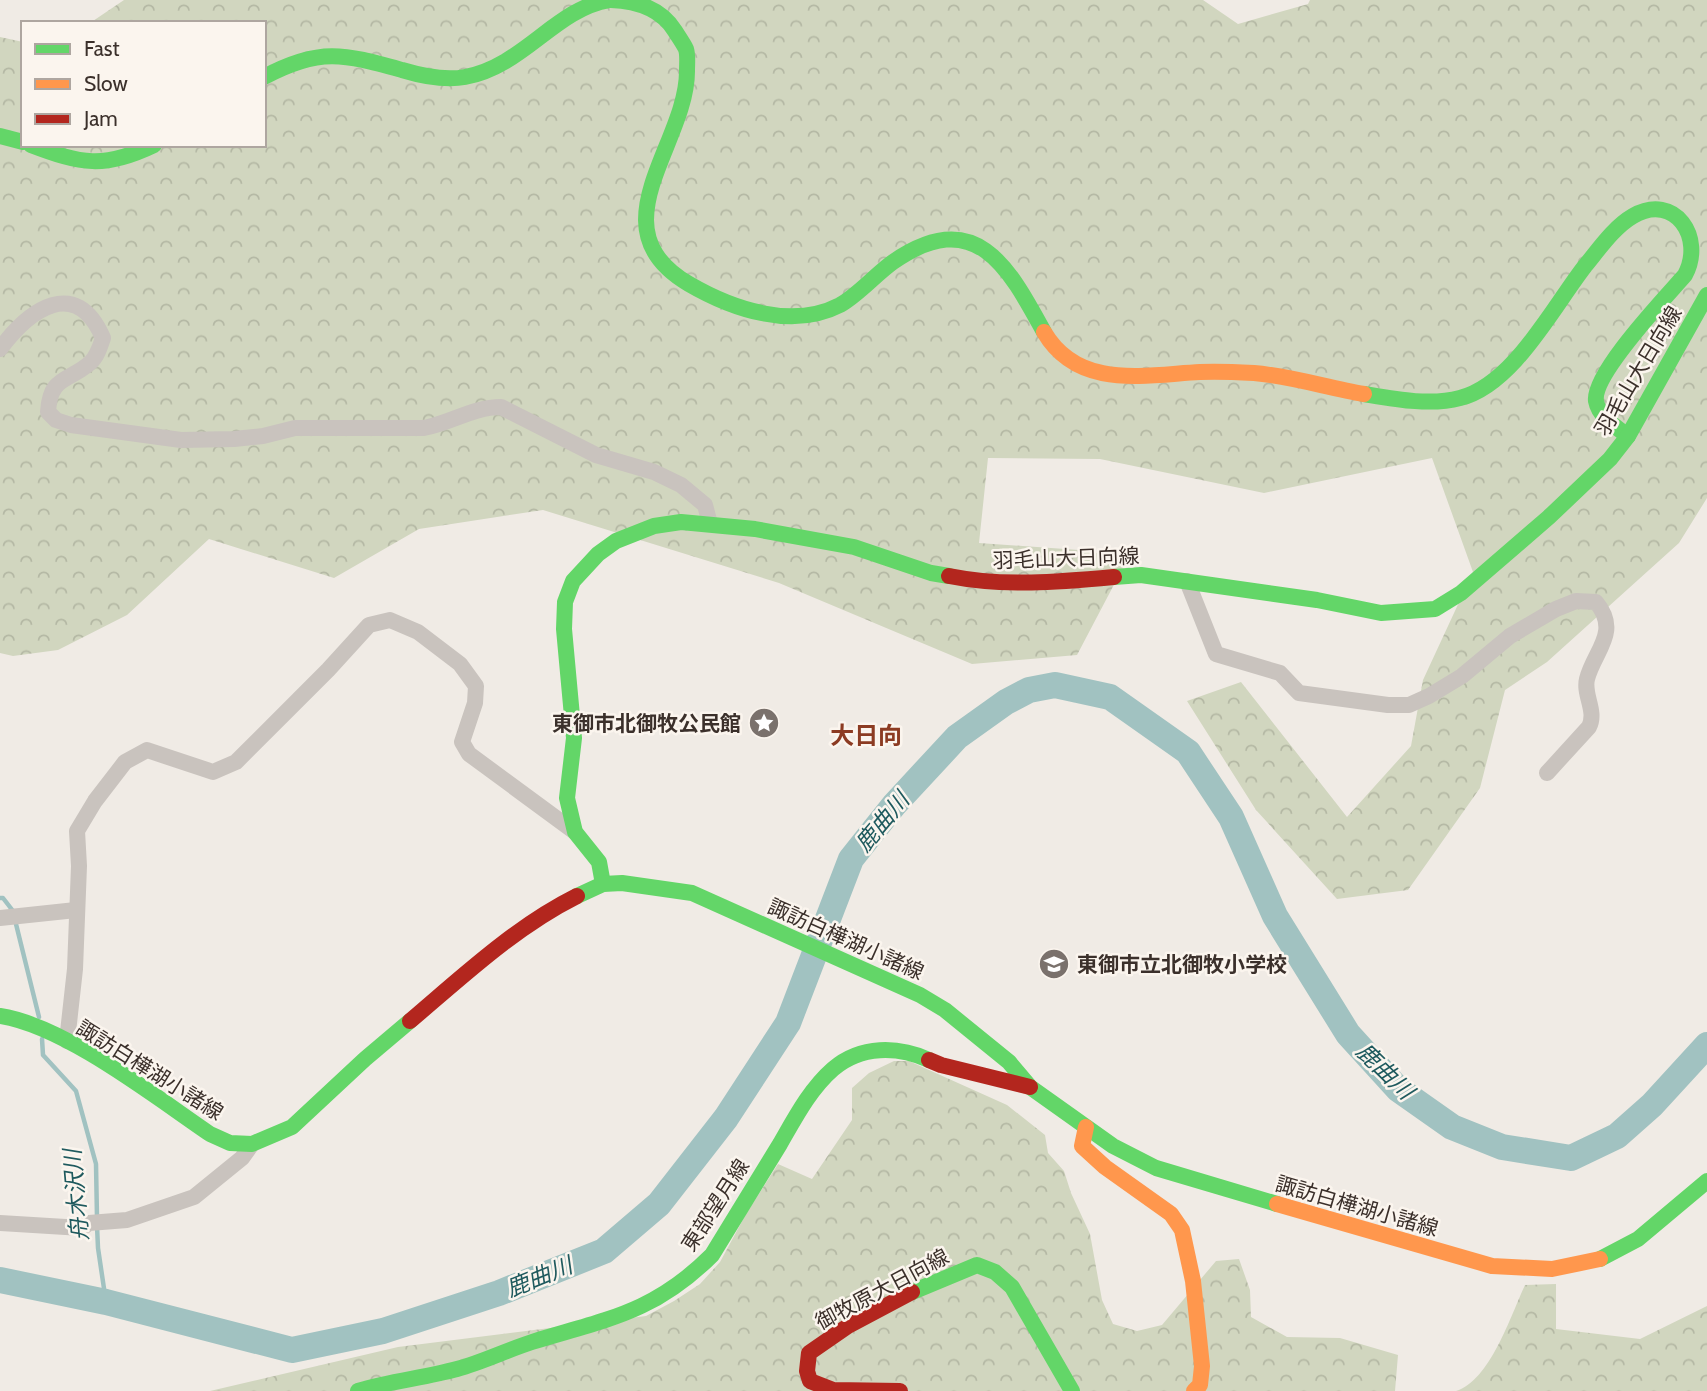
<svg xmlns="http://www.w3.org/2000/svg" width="1707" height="1391" font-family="Cabin,'Noto Sans JP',sans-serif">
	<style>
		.forest { fill: url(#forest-crowns) }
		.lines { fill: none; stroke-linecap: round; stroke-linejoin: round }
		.stream { stroke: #a1c2c1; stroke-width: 4.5 }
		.river { stroke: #a1c2c1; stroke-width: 26 }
		.street { stroke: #c9c3be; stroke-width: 16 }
		.fast { stroke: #63d668; stroke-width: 16 }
		.slow { stroke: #ff974d; stroke-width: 16 }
		.jam { stroke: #b3261e; stroke-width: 16 }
		.labels { text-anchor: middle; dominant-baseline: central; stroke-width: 5; stroke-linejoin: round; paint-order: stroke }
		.street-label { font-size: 21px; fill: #3b302b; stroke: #fbf5ee }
		.poi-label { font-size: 21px; font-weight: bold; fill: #3b302b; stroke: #fbf5ee; text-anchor: end }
		.water-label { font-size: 23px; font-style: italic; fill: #1f5a5e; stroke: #fbf5ee }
		.quarter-label { font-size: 24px; font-weight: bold; fill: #8c3b22; stroke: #fbf5ee }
	</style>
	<defs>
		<pattern id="forest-crowns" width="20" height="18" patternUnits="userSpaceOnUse" patternTransform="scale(1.75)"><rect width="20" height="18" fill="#d1d6bf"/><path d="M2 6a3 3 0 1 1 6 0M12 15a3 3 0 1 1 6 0" fill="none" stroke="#b4b8a4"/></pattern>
	</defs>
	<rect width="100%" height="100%" fill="#f0ebe5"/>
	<g class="forest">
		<polygon points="124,0 1203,0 1238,24 1308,4 1310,0 1707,0 1707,498 1679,543 1547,662 1505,690 1480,788 1408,890 1337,899 1256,810 1187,701 1241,682 1347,817 1411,746 1423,680 1473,572 1432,458 1264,493 1100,459 988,458 979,543 1079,550 1128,558 1077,655 972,664 779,583 543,510 419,529 334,578 209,539 127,615 58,650 13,656 0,653 0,37 23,42 23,145 264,145 264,23 90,23"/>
		<polygon points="894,1061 909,1061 1007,1105 1045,1135 1048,1153 1064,1171 1071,1193 1090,1234 1102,1300 1113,1324 1137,1331 1162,1325 1216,1261 1239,1259 1250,1290 1251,1317 1287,1337 1340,1338 1398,1355 1395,1391 210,1391 398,1347 646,1316 674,1301 700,1284 720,1262 746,1214 778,1164 812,1179 852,1120 852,1088 869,1073"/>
		<path d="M 1556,1284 L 1556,1329 L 1640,1339 L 1707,1306 L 1707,1391 L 1456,1391 C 1490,1381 1511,1315 1525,1285 Z"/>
	</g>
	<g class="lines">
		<g class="stream">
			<polyline points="0,898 3,898 13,911"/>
			<polyline points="15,920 39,1017"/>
			<polyline points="42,1039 43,1055 76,1091 96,1164 97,1218"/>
			<polyline points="97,1226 98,1248 106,1302"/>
		</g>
		<polyline class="river" points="0,1280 106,1302 292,1350 383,1331 499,1293 604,1251 659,1204 726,1118 788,1023 851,859 894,805 957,737 1006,702 1029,690 1055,685 1110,697 1188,752 1231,817 1275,916 1348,1034 1398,1089 1452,1127 1502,1147 1571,1158 1617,1136 1652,1105 1707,1045"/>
		<g class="street">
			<path d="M 0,349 C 29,310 76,275 103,338 C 100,347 97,357 90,363 C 68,382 50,376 48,412 L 56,420 L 71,425 L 181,440 L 234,439 L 263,436 L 295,428 L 424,428 C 451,423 473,407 501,407 L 596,455 L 654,472 L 681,485 L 705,505 L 710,524"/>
			<path d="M 1187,581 L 1216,654 L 1280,673 L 1299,693 L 1388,705 L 1409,705 L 1429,696 L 1462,676 L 1510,636 L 1556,609 L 1576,601 L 1596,602 C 1621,632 1594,651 1587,679 C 1583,695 1597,711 1589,727 L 1547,773"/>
			<polyline points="0,918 76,910"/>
			<polyline points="67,1041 75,969 79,866 77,831 95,801 125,762 147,750 213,772 236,762 328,670 369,625 390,620 418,632 460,664 476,686 475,703 462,742 469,754 575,832"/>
			<polyline points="0,1223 82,1228 89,1223 127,1220 194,1197 242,1158 252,1144"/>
		</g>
		<g class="fast">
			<path d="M 611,0 C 636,1 661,8 675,31 C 678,36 683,43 686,49 C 688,55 687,63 687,70 C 688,144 593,228 689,284 C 732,309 792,330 840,305 C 858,295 876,274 893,262 C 975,205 1008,266 1044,332"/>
			<path d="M 264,77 C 320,47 344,54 402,70 C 422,76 444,81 465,77 C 524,66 555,9 609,0"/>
			<polyline points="0,136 23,142"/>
			<path d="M 31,145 C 81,164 104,169 154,145"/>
			<path d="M 1364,394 C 1394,399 1430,406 1460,398 C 1513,385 1553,307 1585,266 C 1599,249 1614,227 1633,216 C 1675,192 1705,238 1685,275 C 1666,297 1592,374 1596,401 C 1599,417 1616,427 1628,436"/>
			<polyline points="1114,577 1141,575 1317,600 1381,613 1435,609 1461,593 1549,517 1610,459 1628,436 1707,295"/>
			<polyline points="603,884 599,862 575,832 567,798 574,738 564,629 565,602 573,581 598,554 616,541 654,526 681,522 755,529 854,547 931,573 949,576"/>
			<polyline points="577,896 603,884 622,883 692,893 920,995 945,1010 1009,1062 1030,1087 1113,1146 1156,1168 1277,1204"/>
			<path d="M 0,1016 C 65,1026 154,1096 210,1134 L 230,1143 L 252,1144 L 292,1127 L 365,1059 L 410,1021"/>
			<polyline points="1600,1259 1638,1239 1707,1181"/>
			<polyline points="912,1292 977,1265 995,1272 1012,1287 1072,1391"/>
			<path d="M 358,1391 C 390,1381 424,1378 457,1369 C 483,1362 507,1350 532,1342 C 607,1319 654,1313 712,1255 C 735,1218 757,1181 780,1144 C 795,1118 810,1089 833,1069 C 861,1045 898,1046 929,1060"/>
		</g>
		<g class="slow">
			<path d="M 1044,332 C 1078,390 1144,375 1200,372 C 1218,371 1236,372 1254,373 C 1291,376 1328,388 1364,394"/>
			<polyline points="1086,1127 1082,1146 1105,1167 1171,1214 1182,1230 1193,1281 1202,1366 1200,1385 1194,1391"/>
			<polyline points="1277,1204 1492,1266 1552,1269 1600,1259"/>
		</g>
		<g class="jam">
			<path d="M 949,576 C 1004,587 1059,582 1114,577"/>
			<path d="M 410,1021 C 463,976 515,927 577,896"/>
			<polyline points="929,1060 941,1065 1030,1087"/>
			<polyline points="900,1391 833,1390 810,1381 807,1371 809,1353 848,1326 912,1292"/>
		</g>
	</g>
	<defs>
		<g id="sight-disc" transform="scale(1.575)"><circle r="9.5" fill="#7a716c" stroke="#fbf5ee"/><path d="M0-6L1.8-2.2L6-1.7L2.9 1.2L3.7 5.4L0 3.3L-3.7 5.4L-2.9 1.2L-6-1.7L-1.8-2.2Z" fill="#fff"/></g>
		<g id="school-disc" transform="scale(1.575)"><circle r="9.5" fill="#7a716c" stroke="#fbf5ee"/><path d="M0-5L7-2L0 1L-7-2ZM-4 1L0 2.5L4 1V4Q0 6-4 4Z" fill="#fff"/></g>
	</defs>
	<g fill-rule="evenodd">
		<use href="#sight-disc" x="764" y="723"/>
		<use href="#school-disc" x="1054" y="964"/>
	</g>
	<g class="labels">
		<g class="street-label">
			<text transform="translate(1638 371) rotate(-59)">羽毛山大日向線</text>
			<text transform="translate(1066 558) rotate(-2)">羽毛山大日向線</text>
			<text transform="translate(846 939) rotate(24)">諏訪白樺湖小諸線</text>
			<text transform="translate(150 1070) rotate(32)">諏訪白樺湖小諸線</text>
			<text transform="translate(715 1205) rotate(-57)">東部望月線</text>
			<text transform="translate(1357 1206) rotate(16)">諏訪白樺湖小諸線</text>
			<text transform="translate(882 1289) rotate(-28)">御牧原大日向線</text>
		</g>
		<g class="poi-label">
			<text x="741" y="723">東御市北御牧公民館</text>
			<text x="1077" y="964" text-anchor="start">東御市立北御牧小学校</text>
		</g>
		<g class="water-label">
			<text transform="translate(882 822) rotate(-50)">鹿曲川</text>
			<text transform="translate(1385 1071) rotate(44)">鹿曲川</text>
			<text transform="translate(76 1195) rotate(-95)">舟木沢川</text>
			<text transform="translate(539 1277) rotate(-22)">鹿曲川</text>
		</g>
		<g class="quarter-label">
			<text x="866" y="735">大日向</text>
		</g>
	</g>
	<rect x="21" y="21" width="245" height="126" fill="#fbf5ee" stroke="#aea6a0" stroke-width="2"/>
	<rect x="35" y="44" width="35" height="10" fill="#63d668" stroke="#aea6a0" stroke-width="2"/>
	<text x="84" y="56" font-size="21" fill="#3b302b">Fast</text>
	<rect x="35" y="79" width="35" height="10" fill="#ff974d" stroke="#aea6a0" stroke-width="2"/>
	<text x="84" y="91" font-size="21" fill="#3b302b">Slow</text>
	<rect x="35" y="114" width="35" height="10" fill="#b3261e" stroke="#aea6a0" stroke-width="2"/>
	<text x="84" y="126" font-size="21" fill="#3b302b">Jam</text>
</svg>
